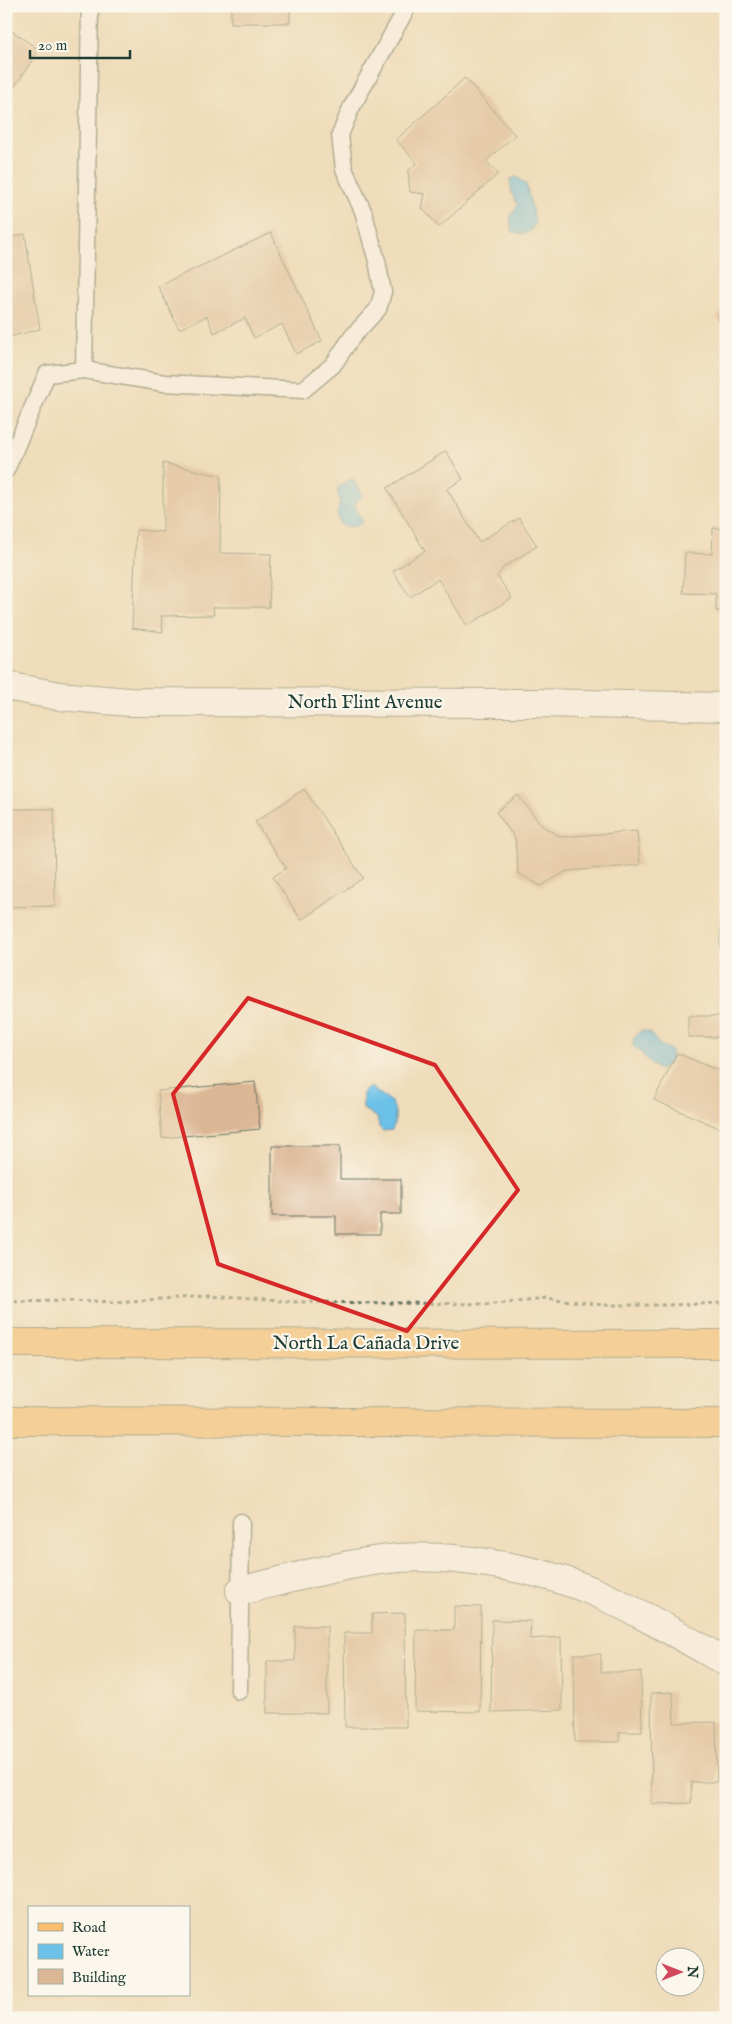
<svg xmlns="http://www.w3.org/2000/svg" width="732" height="2024" font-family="'IM FELL English',serif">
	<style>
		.water { fill: #6cc1e8; stroke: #467f8e }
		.building { fill: #dcb796 }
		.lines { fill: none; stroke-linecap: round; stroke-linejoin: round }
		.service-casing { stroke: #687563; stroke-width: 19 }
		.minor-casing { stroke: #687563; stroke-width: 30 }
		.primary-casing { stroke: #687563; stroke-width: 30 }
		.path { stroke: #687563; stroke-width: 3; stroke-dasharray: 4 4; stroke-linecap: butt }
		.service { stroke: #fff; stroke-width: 16 }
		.minor { stroke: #fff; stroke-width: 28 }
		.primary { stroke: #fabe6e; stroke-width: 28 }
		.marked { fill: none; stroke: #d62828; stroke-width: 4; stroke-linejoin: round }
		.labels { text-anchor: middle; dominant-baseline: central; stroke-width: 4.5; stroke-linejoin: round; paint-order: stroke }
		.street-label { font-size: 19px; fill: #1f3d34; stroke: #fbf7ec }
	</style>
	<rect width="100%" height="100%" fill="#fbf7ec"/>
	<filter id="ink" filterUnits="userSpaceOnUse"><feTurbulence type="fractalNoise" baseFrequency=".02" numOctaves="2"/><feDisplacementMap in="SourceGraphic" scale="10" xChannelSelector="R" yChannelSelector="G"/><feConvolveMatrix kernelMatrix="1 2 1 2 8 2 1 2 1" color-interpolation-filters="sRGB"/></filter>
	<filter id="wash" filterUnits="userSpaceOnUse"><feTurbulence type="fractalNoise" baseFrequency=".0096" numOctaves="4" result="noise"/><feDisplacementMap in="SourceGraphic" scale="20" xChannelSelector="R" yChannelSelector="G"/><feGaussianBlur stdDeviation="1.12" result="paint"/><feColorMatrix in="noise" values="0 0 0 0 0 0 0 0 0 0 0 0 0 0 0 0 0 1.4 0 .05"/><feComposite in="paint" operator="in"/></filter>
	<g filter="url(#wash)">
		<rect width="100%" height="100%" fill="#efdcba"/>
		<g class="water">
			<path d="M 517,177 L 526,184 L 535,220 L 532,230 L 523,234 L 513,232 C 508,221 510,215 518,205 L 512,194 L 510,179 Z"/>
			<path d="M 353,479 L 363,495 L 355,503 L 358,514 L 363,521 C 355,528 350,528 340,524 L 337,514 L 340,502 L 337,489 L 346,481 Z"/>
			<path d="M 641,1030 L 649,1032 L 660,1045 L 669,1049 L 672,1053 C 671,1061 667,1066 660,1070 C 649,1065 644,1053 633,1046 L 633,1039 Z"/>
			<path d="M 371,1087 C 375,1092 379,1093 385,1097 C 397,1104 397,1119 392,1130 L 383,1131 L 379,1127 L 377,1117 L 363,1109 L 363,1092 Z"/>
		</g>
		<g id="blocks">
			<g class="building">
				<rect x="231" y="6" width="59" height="17"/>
				<polygon points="6,27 39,50 15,86 6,80"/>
				<polygon points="465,78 515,135 486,161 498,174 439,227 422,208 425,194 410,192 408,171 417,163 396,140"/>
				<polygon points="271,233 322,341 296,354 282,324 254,338 245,318 214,333 207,316 179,329 158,286"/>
				<polygon points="25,234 40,329 9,337 6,322 6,239"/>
				<polygon points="726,307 726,326 716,317"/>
				<polygon points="446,451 463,479 447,489 479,542 519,518 537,546 504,567 497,576 512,598 467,626 438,579 410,597 393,571 425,551 387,488"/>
				<polygon points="163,463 221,476 220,553 271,554 269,607 213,607 214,615 161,616 163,632 132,628 136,530 163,532"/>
				<polygon points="713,528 726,529 726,611 716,611 716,594 683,593 685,553 712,554"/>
				<polygon points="304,789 363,878 301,920 273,877 286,868 255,822"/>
				<polygon points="518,795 542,826 561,837 637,831 640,865 567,871 541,886 518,873 515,838 496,812"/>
				<polygon points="6,809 54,809 55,906 6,907"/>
				<polygon points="722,869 726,869 726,949 720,949"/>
				<rect x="688" y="1016" width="35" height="21"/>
				<polygon points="677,1053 726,1074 726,1131 654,1100"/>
				<polygon points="255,1082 260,1129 162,1138 158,1091"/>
				<polygon points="272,1146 340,1146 340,1179 401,1179 401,1214 380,1214 380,1234 336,1234 336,1216 272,1216"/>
				<polygon points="454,1606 481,1607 480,1712 415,1711 416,1630 454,1630"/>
				<polygon points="405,1613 406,1727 345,1727 344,1633 372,1633 372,1614"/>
				<polygon points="492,1620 531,1621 530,1639 561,1637 562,1710 491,1712"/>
				<polygon points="295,1626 327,1626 327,1713 267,1713 267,1661 295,1661"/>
				<polygon points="574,1654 601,1654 601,1672 641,1672 642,1732 619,1732 619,1742 575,1742"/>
				<polygon points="673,1692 674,1723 716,1722 717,1782 691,1782 691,1803 652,1804 651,1693"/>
			</g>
		</g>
	</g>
	<g filter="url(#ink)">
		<use href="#blocks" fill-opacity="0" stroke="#687563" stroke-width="1"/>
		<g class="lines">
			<g class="service-casing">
				<g id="service">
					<polyline points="84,370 90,6"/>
					<polyline points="6,470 47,374 84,370 164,383 303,390 333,365 352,337 378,309 383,292 377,261 363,211 344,169 340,135 351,108 408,6"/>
					<polyline points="239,1691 241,1522"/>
				</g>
			</g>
			<g class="minor-casing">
				<g id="minor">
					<polyline points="6,686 59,696 129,702 536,703 726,707"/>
					<path d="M 240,1591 C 289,1579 338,1565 388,1559 C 447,1552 538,1568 592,1591 C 638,1611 682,1637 726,1662"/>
				</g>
			</g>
			<g class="primary-casing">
				<g id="primary">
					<polyline points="6,1343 726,1344"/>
					<polyline points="6,1421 726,1423"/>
				</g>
			</g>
			<polyline class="path" points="6,1301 67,1300 116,1302 207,1296 296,1302 486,1304 546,1298 603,1305 668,1305 726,1303"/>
			<use href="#service" class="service"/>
			<use href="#minor" class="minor"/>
			<use href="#primary" class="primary"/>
		</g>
	</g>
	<path d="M0 0H732V2024H0ZM 248,998 L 435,1065 L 518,1190 L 407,1331 L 218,1264 L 173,1094 Z" fill="#efdcba" fill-opacity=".55" fill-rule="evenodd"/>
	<path class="marked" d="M 248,998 L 435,1065 L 518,1190 L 407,1331 L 218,1264 L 173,1094 Z"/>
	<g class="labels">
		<g class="street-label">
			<text x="365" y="703">North Flint Avenue</text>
			<text x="366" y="1344">North La Cañada Drive</text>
		</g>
	</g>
	<rect width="732" height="2024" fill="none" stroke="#fbf7ec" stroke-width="25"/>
	<rect x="28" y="1906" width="162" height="90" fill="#fbf7ec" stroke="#a3ada2"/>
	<rect x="38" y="1923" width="25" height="8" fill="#fabe6e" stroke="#a3ada2"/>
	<text x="72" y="1932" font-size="15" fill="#1f3d34">Road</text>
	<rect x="38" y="1944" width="25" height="15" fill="#6cc1e8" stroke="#a3ada2"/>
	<text x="72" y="1956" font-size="15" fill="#1f3d34">Water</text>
	<rect x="38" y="1969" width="25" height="15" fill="#dcb796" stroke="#a3ada2"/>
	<text x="72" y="1982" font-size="15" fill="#1f3d34">Building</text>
	<g transform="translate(680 1972) rotate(90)"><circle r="24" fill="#fbf7ec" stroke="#a3ada2"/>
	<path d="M0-4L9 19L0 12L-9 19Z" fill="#d1495b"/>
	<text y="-8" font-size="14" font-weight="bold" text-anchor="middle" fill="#1f3d34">N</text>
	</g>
	<path d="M30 50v8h100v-8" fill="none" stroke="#1f3d34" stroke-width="2.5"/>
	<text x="38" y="50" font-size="15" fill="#1f3d34" stroke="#fbf7ec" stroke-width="4" paint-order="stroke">20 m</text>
</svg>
